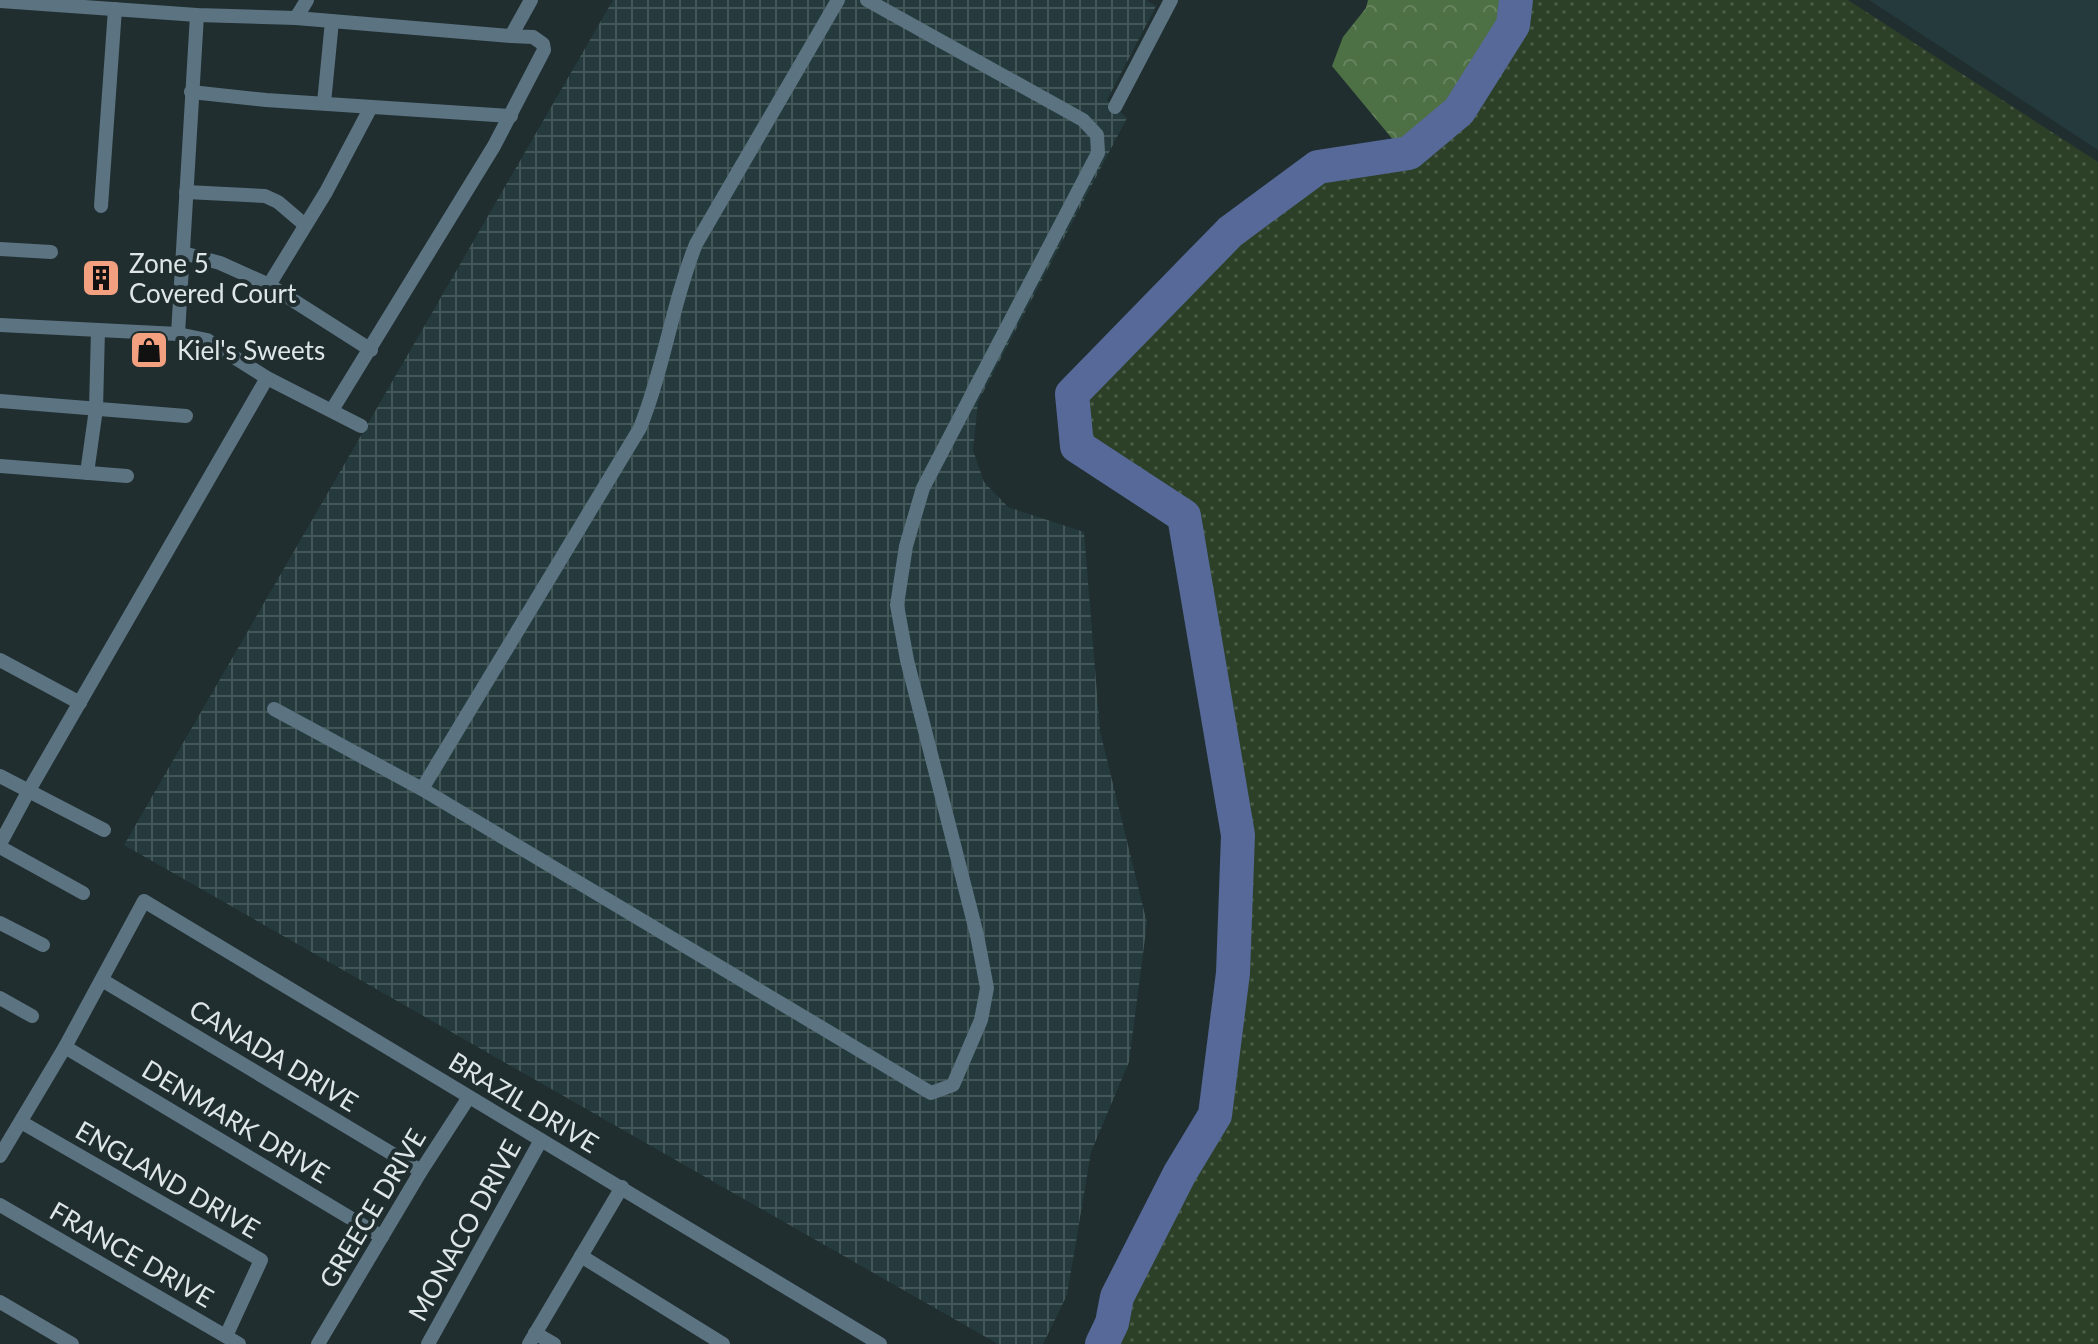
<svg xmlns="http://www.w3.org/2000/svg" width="2098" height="1344" font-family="Lato,sans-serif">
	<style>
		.built { fill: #243a3c }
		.industrial { fill: url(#industrial-grid) }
		.grass { fill: url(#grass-dots) }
		.forest { fill: url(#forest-crowns) }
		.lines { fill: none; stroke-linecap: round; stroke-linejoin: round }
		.river { stroke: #566998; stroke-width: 34 }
		.minor { stroke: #5c7381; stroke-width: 14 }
		.labels { text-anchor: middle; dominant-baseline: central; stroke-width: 8; stroke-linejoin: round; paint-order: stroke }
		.poi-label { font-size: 26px; fill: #dee6e7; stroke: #202e30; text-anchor: start }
		.street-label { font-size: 26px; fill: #dee6e7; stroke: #202e30 }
	</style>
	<defs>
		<pattern id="industrial-grid" width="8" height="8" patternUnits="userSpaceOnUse" patternTransform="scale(2)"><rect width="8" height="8" fill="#243a3c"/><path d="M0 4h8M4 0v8" fill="none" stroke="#435658"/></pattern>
		<pattern id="grass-dots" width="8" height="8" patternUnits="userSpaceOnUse" patternTransform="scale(2)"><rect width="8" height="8" fill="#2c4027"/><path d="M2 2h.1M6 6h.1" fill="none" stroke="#4a5c46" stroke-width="1.8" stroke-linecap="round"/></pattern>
		<pattern id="forest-crowns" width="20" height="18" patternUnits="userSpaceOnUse" patternTransform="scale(2)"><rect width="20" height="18" fill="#4d7044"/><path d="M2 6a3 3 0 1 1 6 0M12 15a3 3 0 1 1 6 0" fill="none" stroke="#66845f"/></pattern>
	</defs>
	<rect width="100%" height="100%" fill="#202e30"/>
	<polygon class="built" points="1869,0 2098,0 2098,150"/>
	<polygon class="industrial" points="613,0 1146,0 1156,6 1107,100 1127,118 978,402 973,450 984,482 1008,507 1084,532 1100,731 1147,923 1129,1062 1091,1152 1067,1295 1043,1344 998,1344 124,845"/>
	<polygon class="grass" points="1524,0 1848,0 2098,162 2098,1344 1108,1344 1186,1178 1225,1113 1242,954 1246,837 1191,510 1086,443 1079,398 1237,236 1322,175 1409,161 1462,118 1522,25"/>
	<polygon class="forest" points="1368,0 1523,0 1520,25 1460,118 1409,159 1332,66 1343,37 1366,8"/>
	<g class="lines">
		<polyline class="river" points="1102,1344 1112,1323 1117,1297 1180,1173 1215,1115 1233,973 1238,835 1184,516 1077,446 1072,394 1230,232 1318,167 1409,153 1459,111 1513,25 1516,0"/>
		<g class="minor">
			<polyline points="0,1 197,15 296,18 511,36"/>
			<polyline points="296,18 307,0"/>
			<polyline points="191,92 266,100 511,116"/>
			<polyline points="324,103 332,21"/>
			<polyline points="1115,107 1171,0"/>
			<polyline points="186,192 265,196 278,202 305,225"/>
			<polyline points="101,206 115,9"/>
			<polyline points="0,249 51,252"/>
			<polyline points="183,253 220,263 269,285 371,350"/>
			<polyline points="269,285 326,192 371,107"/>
			<polyline points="0,325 178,334 207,340 267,378 361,426"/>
			<polyline points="178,334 197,15"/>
			<polyline points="0,401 186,416"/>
			<polyline points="332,410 494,146 544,50 543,44 533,37 511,36 531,0"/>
			<polyline points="0,466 127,476"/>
			<polyline points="87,473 96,409 98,330"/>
			<polyline points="0,660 80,703"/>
			<polyline points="274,709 422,789 931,1093 953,1085 981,1020 987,988 977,935 907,660 897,605 906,546 923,488 1098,153 1097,135 1083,120 867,0"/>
			<polyline points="0,776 104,830"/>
			<path d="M 422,789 L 640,428 C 664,368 672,304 696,244 L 838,0"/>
			<polyline points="0,844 28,792 267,378"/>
			<polyline points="0,847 83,893"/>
			<polyline points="0,923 43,945"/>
			<polyline points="102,980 421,1171"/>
			<polyline points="0,998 32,1016"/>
			<polyline points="65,1047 382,1237"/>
			<polyline points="21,1122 261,1260 226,1336"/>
			<polyline points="0,1156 65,1047 144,901 880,1344"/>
			<polyline points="0,1205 239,1344"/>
			<polyline points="581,1256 723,1344"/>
			<polyline points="0,1302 72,1344"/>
			<polyline points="535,1333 554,1344"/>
			<polyline points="318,1344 421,1171 469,1097"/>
			<polyline points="428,1344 541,1140"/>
			<polyline points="529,1344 622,1187"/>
		</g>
	</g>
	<defs>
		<g id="building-square" transform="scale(2)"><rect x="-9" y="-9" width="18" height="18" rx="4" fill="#f2a07f" stroke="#202e30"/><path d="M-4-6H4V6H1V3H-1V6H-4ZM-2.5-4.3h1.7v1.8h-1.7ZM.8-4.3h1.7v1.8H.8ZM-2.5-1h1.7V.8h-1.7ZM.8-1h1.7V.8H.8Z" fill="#111"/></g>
		<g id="shop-square" transform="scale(2)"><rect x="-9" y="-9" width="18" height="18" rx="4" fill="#f2a07f" stroke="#202e30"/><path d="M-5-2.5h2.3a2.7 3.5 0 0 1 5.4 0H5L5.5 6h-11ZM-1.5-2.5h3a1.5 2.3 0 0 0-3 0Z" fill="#111"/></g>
	</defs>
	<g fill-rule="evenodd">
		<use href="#building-square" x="101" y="278"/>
		<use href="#shop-square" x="149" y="350"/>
	</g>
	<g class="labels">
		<g class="poi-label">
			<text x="129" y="263">Zone 5<tspan x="129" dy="30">Covered Court</tspan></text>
			<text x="177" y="350">Kiel's Sweets</text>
		</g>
		<g class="street-label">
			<text transform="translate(274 1055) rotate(31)">CANADA DRIVE</text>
			<text transform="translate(524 1102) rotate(31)">BRAZIL DRIVE</text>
			<text transform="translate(236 1121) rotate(31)">DENMARK DRIVE</text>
			<text transform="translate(168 1179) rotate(30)">ENGLAND DRIVE</text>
			<text transform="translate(372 1208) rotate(-59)">GREECE DRIVE</text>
			<text transform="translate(464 1230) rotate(-61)">MONACO DRIVE</text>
			<text transform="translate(132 1254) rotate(30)">FRANCE DRIVE</text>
		</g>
	</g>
</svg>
